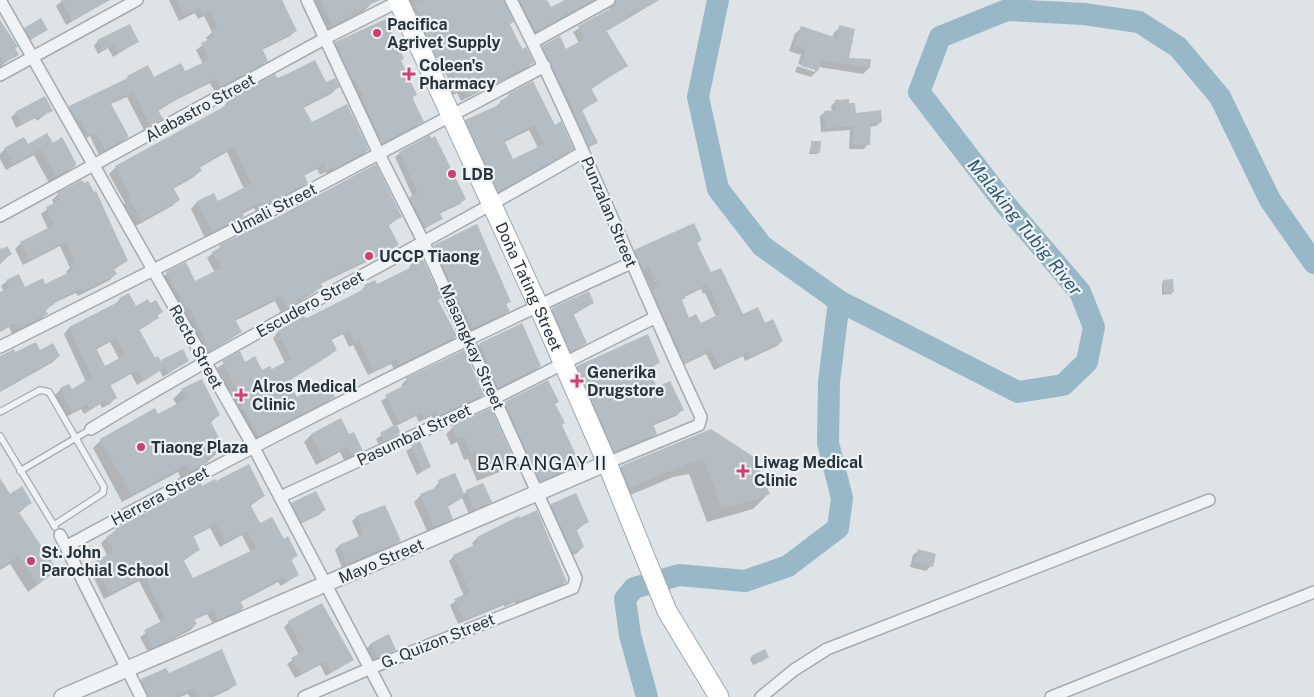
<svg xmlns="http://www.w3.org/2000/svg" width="1314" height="697" font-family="'Public Sans',sans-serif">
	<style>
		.shadow { fill: #0003; fill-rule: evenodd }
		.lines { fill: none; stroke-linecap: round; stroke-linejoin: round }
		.river { stroke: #98b8c8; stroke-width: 22 }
		.building { fill: #b5bdc4; fill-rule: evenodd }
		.service-casing { stroke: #a3abb1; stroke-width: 8 }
		.minor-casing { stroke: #a3abb1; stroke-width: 14 }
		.tertiary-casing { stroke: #a3abb1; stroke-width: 18 }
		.primary-casing { stroke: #9daab3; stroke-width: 21 }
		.service { stroke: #f0f3f6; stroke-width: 5.5 }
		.minor { stroke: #f0f3f6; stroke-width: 11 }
		.tertiary { stroke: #f0f3f6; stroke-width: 15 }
		.primary { stroke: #fff; stroke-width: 19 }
		.poi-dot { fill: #cf4070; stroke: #edf2f5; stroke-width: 2 }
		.labels { text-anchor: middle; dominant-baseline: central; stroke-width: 4.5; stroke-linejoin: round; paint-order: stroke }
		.poi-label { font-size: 16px; font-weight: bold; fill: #27343e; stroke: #edf2f5; text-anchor: start }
		.street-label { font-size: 16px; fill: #27343e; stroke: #edf2f5 }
		.water-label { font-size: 18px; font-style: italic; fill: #315a72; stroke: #edf2f5 }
		.quarter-label { font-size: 19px; letter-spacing: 1px; fill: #19252f; stroke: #edf2f5 }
	</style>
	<rect width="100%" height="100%" fill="#dee3e7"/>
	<g class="shadow">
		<polygon points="63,0 109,0 66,25 56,6"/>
		<polygon points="169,0 280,0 295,31 290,36 262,50 267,61 261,66 215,92 210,83 176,100 158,111 161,118 144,130 127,97 110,104 128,136 122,142 99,155 90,136 83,140 64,112 69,107 122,83 128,77 154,79 184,73 203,64 196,50 208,41 206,38 212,32 204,16 198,19 195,13 179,21"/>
		<polygon points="310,0 371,0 372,3 365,10 326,32"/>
		<polygon points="405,0 487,0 512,22 509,25 519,46 532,63 527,68 461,101 457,93 448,98 445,91 451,85 438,57 431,61"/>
		<polygon points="511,0 546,0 550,9 565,0 596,0 530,36"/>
		<polygon points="609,0 659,0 605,32 626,66 590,90 596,101 581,111 596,142 584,151 570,120 575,116 570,118 538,52 543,47 566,50 579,43 573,32 609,10 611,2"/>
		<polygon points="0,22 16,47 14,49 17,54 0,67"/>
		<polygon points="840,27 848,59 869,60 869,68 863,74 819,67 817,71 811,77 795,72 797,66 815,72 815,69 798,64 801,55 789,51 795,34 801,28 832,38 834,33"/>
		<polygon points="25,29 46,30 26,43 20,34"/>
		<polygon points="98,41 137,42 113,57 108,48 98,54 94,46"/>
		<polygon points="336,43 400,61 415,95 412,98 422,121 416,127 376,148 330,49"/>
		<polygon points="276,79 338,87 331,94 303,108 311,124 368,150 361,157 327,174 326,172 320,175 317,169 303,176 306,182 300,189 256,212 254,208 242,214 243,216 236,222 205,238 191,209 197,202 213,194 218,202 244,189 227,152 199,168 200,171 194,177 173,189 179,200 172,206 134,227 123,206 125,203 109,174 116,167 222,109 228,101"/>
		<path d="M 509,95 L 554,126 L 572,149 L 566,154 L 492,197 L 460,127 L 466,121 L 494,108 ZM 529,130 L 538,148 L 512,161 L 503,143 Z"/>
		<polygon points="836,101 855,114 881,122 876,126 869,127 868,144 864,149 849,149 850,130 821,132 820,116 825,112 832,111 831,106"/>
		<polygon points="51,110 37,121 35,118 16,128 11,117 16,113"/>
		<polygon points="812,142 819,152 817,154 809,154"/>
		<polygon points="52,144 74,166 67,173 49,183 34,155 6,170 0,159 0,154 5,149"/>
		<polygon points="400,153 465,199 460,204 439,214 441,219 421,231 405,203 413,197 395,157"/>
		<polygon points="58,194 127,261 113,270 115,274 110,280 78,296 76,293 54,303 45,311 46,314 40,320 12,334 9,327 0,332 0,294 4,292 1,286 7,281 24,289 45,285 68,275 66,272 70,268 60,246 23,265 15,249 21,243 48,229 41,214 54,204 52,200"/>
		<polygon points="401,216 388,226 397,245 391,250 320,284 321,286 315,292 281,313 275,301 235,321 240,332 234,337 204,355 161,279 167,273 195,283 215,273 207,258 220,247"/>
		<polygon points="477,226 509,301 505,305 508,311 503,316 468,333 429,251 434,246"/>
		<path d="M 700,240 L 696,244 L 710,274 L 742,316 L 765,324 L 782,341 L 777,346 L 745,361 L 743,356 L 714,370 L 706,354 L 679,367 L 648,296 L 652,291 L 643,271 L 638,273 L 630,256 L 635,251 ZM 701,289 L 703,294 L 705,293 L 716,317 L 700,325 L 689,319 L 681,301 L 684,297 Z"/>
		<polygon points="0,247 2,250 11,254 0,264"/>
		<polygon points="421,259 437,300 456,336 450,342 394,369 391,364 368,375 353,345 349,347 343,334 331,340 336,350 330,355 287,382 296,399 333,397 328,402 253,440 217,368 239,353 244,364 262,372 271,370 285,363 273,338 278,332 304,318 307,319 360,292 365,286 376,286 408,270 412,263"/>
		<polygon points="1164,281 1173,292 1171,294 1162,295 1162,283"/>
		<polygon points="588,292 593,303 573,315 586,343 566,356 548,314 552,309"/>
		<path d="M 120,299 L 136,308 L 150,305 L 161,312 L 151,323 L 139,330 L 155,359 L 160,363 L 188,361 L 163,377 L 160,371 L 137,385 L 131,374 L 109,386 L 115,398 L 110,404 L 102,408 L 100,404 L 84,414 L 81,409 L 66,417 L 55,395 L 61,389 L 72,391 L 86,382 L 64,334 L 69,328 L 114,305 ZM 110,342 L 119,359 L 104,368 L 95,350 Z"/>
		<polygon points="481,343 540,366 534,372 492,393 476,348"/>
		<polygon points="40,352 59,356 53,362 0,392 0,357 15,353"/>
		<polygon points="658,363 648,371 656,388 682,410 676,416 652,426 656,434 650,440 608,457 572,373 577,367"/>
		<polygon points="407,379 483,394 478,399 433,420 431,416 419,422 416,416 396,426 399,433 379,445 376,439 394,427 381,401 402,388 402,384"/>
		<polygon points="182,390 219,415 210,423 223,448 198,470 181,479 178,472 122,502 93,448 101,440 177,405 173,399"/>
		<polygon points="558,402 554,405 561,425 578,464 572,470 534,487 499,409 505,403"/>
		<polygon points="453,427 514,462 507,469 477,481 468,459 464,460 457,442 451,445 446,434"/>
		<polygon points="711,430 768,494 753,509 707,522 689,474 673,477 614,502 606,482 621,467"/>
		<polygon points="311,435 349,436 361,450 354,457 345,462 340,452 316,465 304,442"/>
		<polygon points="420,442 430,467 417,475 406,451"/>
		<polygon points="0,480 9,495 30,503 18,514 56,571 28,592 10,564 0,570"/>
		<polygon points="439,482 463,495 467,491 490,502 485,507 469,514 462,498 447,507 452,519 445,525 428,533 414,502 421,495 433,490"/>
		<path d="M 201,488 L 264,496 L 250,506 L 259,525 L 283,541 L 296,555 L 291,561 L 298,575 L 281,586 L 278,582 L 240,602 L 243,608 L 238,614 L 213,624 L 207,614 L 194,620 L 196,624 L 191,630 L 148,652 L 140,637 L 161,623 L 139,581 L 104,599 L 89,568 L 107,555 L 101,543 L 116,530 ZM 210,528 L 220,547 L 242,535 L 251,553 L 193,580 L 183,561 L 199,550 L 192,537 Z"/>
		<polygon points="575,494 587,522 576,531 583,547 576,554 565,558 544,512 551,505"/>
		<polygon points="292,504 324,510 319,515 296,526 287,509"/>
		<polygon points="357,517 400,541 395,545 342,568 335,550 339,546 359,537 352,521"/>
		<polygon points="518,518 566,581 560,587 516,605 515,602 504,607 504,605 458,624 450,605 464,596 449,561 454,556 474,547 472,543 477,538"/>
		<polygon points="918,551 931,566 926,571 910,567 913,555"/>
		<polygon points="289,622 353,660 326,676 320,665 295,678 287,664 299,655 284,627"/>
		<polygon points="388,636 394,649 389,654 372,662 366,649 371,644"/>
		<polygon points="752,657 766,659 753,665 750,659"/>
		<polygon points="168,675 235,684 229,690 213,697 190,697 188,694 180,697 141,697 136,686 142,680"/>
	</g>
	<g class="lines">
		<g class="river">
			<polyline points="718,0 698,97 718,189 762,246 839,301 1018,392 1063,385 1087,362 1094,327 1080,292 1005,204 919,92 940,37 1007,10 1084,14 1139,22 1178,47 1220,97 1270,200 1314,263"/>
			<polyline points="647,697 630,635 625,599 634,588 679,575 745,581 788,566 838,528 842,498 828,443 829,382 839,301"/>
		</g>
	</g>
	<g class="building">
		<polygon points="61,0 110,0 72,21"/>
		<polygon points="177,0 282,0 297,31 262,48 268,61 220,87 216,78 183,95 158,110 163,119 150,125 133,92 110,102 129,137 105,150 96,132 88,135 81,120 77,121 69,106 128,78 127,76 148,65 154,77 181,63 185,71 209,60 201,43 214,37 211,31 218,27 210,11 203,14 200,8 184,16"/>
		<polygon points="321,0 380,0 351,13 352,16 333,26"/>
		<polygon points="421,0 504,0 514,22 510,24 520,45 523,49 526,47 534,63 467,96 463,89 453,93 449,84 457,81 444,53 436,57 424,29 426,28 414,3"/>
		<polygon points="519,0 547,0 551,7 565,0 594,0 536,32"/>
		<polygon points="616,0 659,0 625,17 626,20 606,30 628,66 591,88 598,101 575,113 542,46 560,36 566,49 584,39 578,26 613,7"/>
		<polygon points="41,18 48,30 31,39 24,28"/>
		<polygon points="386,19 404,59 401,60 417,95 412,97 424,122 382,143 361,98 363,96 355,80 353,81 335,42"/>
		<polygon points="0,20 18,47 15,48 19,55 4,63 0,56"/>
		<polygon points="130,24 139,42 118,53 113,45 103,51 97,40"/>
		<polygon points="839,25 855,29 849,58 871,59 870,68 822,60 818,71 801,66 806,49 794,45 801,26 837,38"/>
		<polygon points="315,60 326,82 335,78 340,87 303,106 312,122 347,104 369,150 334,169 333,166 327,170 324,164 304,174 308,183 263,206 260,202 242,211 244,216 212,232 197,201 214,193 218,201 251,184 234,146 199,166 202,171 173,187 180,200 141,221 129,198 132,197 115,166 229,104 227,100 275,74 277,78 287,74"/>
		<path d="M 533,81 L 555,125 L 561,121 L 574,149 L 498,192 L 465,120 L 501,104 L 500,101 L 509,96 L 508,94 ZM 535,125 L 544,144 L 513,159 L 504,140 Z"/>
		<polygon points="45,96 53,111 21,124 15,112"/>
		<polygon points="849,99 849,103 855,103 856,113 881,110 882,122 871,123 870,145 853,144 854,126 825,128 824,111 836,110 835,100"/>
		<polygon points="582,110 598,143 589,147 574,114"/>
		<polygon points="47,133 53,143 62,137 76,163 75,166 56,177 41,149 13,164 4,148 24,137 28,144"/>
		<polygon points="430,135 431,138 435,136 466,199 439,212 443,219 426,227 409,197 418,193 399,152"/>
		<polygon points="811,141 821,141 820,153 811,152"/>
		<polygon points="376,164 402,217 388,224 399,245 320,282 323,287 296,300 297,303 287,308 281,296 235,319 242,332 210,350 189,308 187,309 166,272 186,262 195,281 221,268 212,252 220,248 219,245 270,221"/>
		<polygon points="82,180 84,183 88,181 94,192 96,191 128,261 113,267 117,274 84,291 82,288 54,302 55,304 45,309 48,314 18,329 15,323 0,330 0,292 10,287 6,280 19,274 25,287 43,278 45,284 74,270 71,265 75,263 66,241 29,260 20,242 54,225 46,207 60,200 57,193"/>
		<path d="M 694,223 L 702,240 L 697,243 L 711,272 L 721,268 L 743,314 L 758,307 L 765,323 L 773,319 L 783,341 L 750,357 L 748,352 L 719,366 L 711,350 L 684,363 L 652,290 L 658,287 L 648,266 L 643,269 L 634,250 ZM 706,285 L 708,290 L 710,289 L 721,313 L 701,323 L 696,314 L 689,318 L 682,300 L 686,298 L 684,295 Z"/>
		<polygon points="477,224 511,302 506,304 510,311 474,328 454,292 434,245"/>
		<polygon points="7,246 12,254 0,262 0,250"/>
		<polygon points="422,257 441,298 438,300 457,336 400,365 397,359 374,371 359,340 355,342 349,330 331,338 337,350 288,380 297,397 327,381 335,397 259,436 240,403 243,402 222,361 240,351 245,362 255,356 262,370 270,366 272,369 291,359 278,331 303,316 307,318 366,288 364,285 375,280 377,284 414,266 412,262"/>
		<polygon points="1173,279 1174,292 1164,293 1163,280"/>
		<polygon points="589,291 594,303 573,313 587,343 571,352 552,308"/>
		<path d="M 129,293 L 136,306 L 148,299 L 150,303 L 156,300 L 163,312 L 157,315 L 159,318 L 139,329 L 155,358 L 158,356 L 165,368 L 143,380 L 137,370 L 110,384 L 117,398 L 108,403 L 106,400 L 90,409 L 87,404 L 72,412 L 60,388 L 69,384 L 72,389 L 92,377 L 69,327 L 120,301 L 119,298 ZM 116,338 L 125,355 L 105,366 L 96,348 Z"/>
		<polygon points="522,323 541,366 498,388 480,343"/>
		<polygon points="648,334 660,363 648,368 657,387 670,381 684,410 653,424 657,434 614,452 577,366"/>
		<polygon points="36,342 40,350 53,343 60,356 0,391 0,356 14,349 15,352"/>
		<polygon points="183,349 189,361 168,373 161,360"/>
		<polygon points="464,350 484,395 438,416 436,412 424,418 421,412 399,423 385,395 407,384 406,378"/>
		<polygon points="202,379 220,415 210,420 224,448 206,458 208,462 190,471 186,464 131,495 100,439 155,408 158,414 186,399 181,389"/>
		<polygon points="548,380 559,402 555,404 565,423 562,425 580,464 540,481 504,402"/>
		<polygon points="491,408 515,462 484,475 475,453 471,454 464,436 458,439 452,426"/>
		<polygon points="341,418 349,434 354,432 363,451 352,455 348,446 323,459 311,434"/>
		<polygon points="396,424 401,433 384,441 380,433"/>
		<polygon points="711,429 754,457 770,494 747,502 722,508 704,460 689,463 630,488 621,466"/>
		<polygon points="420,441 431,467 422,471 411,445"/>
		<path d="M 249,464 L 265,496 L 250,504 L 260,523 L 272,517 L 284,539 L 288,536 L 298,556 L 291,559 L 299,575 L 286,582 L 284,577 L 240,600 L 244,608 L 218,620 L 213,609 L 194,619 L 197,624 L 153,648 L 144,630 L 166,619 L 144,576 L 110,594 L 93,562 L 113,552 L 106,537 L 116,531 L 115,529 L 201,483 L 202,486 L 215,479 L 216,481 ZM 216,523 L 226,542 L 247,531 L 257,548 L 193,578 L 183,559 L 200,550 L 193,535 Z"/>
		<polygon points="455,473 465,496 447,504 453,519 434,527 420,494 440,486 438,480"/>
		<polygon points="0,478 10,494 22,486 32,503 18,511 58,571 37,584 19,556 0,568"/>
		<polygon points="483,483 492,502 474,510 466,490"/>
		<polygon points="316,491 326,510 302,522 291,503"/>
		<polygon points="576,493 589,522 576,528 584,547 572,552 551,504"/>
		<polygon points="385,505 401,541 347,564 339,545 364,534 356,516"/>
		<polygon points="537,510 567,582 522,600 520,598 510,603 509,601 464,620 454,599 470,592 453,555 479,543 477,537 519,516 520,518"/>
		<polygon points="918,549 936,554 933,567 914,562"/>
		<polygon points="322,603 354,660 331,672 325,661 300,674 291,658 304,651 288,621"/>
		<polygon points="389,634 396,650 377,658 371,643"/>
		<polygon points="222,649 237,685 208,697 198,697 194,688 174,697 149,697 141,679 166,668 169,673"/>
		<polygon points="765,649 769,657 756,664 751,656"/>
	</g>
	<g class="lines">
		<g class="service-casing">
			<g id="service">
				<polyline points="0,412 40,390 49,392 104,487 103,493 54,525"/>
				<polyline points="0,436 55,527"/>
				<polyline points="20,471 91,429"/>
			</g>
		</g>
		<g class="minor-casing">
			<g id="minor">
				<polyline points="0,0 253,446 385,697"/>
				<path d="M 511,0 C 581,136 636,279 701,417 L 699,425 L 607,463"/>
				<polyline points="533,42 609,0"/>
				<polyline points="0,75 137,0"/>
				<polyline points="0,216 324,39 401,0"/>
				<polyline points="0,347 257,218 545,66"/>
				<path d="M 91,429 C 252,331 421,247 583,152"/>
				<polyline points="280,497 495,398 654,318"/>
				<polyline points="60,535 141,697"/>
				<path d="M 67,546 C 252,446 439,350 631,263"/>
				<polyline points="304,697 371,668 573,588 576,578 423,241 379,154 307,0"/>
				<polyline points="761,697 794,670 827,649 1209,500"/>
				<polyline points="1051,697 1314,592"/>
			</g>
		</g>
		<g class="tertiary-casing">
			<polyline id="tertiary" points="62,697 607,463"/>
		</g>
		<g class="primary-casing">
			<g id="primary">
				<path id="s1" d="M 398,0 L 538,305 L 607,463 L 667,611 L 719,697"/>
			</g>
		</g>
		<use href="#service" class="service"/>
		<use href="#minor" class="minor"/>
		<use href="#tertiary" class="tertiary"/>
		<use href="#primary" class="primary"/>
	</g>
	<g class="poi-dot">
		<circle cx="377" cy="33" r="5"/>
		<path d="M406.5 66.5h5v5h5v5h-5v5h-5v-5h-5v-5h5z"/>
		<circle cx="452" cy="174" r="5"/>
		<circle cx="369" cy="256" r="5"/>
		<path d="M574.5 373.5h5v5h5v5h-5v5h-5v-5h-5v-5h5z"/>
		<path d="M238.5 387.5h5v5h5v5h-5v5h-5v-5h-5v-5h5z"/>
		<circle cx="141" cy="447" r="5"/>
		<path d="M740.5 463.5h5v5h5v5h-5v5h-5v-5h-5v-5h5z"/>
		<circle cx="31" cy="561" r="5"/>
	</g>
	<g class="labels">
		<g class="poi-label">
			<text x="387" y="24">Pacifica<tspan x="387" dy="18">Agrivet Supply</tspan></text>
			<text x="419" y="65">Coleen's<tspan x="419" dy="18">Pharmacy</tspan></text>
			<text x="462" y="174">LDB</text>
			<text x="379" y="256">UCCP Tiaong</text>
			<text x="587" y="372">Generika<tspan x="587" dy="18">Drugstore</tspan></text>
			<text x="252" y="386">Alros Medical<tspan x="252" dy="18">Clinic</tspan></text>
			<text x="151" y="447">Tiaong Plaza</text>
			<text x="754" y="462">Liwag Medical<tspan x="754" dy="18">Clinic</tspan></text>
			<text x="41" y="552">St. John<tspan x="41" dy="18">Parochial School</tspan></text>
		</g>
		<g class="street-label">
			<text transform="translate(200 108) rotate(-29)">Alabastro Street</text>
			<text transform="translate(274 209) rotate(-27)">Umali Street</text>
			<text transform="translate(609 212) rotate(67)">Punzalan Street</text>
			<text stroke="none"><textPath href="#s1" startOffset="315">Doña Tating Street</textPath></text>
			<text transform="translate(310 304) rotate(-29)">Escudero Street</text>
			<text transform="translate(196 347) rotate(61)">Recto Street</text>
			<text transform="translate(472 347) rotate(66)">Masangkay Street</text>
			<text transform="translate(414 435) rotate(-25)">Pasumbal Street</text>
			<text transform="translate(160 496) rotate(-28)">Herrera Street</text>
			<text transform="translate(381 561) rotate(-23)">Mayo Street</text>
			<text transform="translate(438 641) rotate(-22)">G. Quizon Street</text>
		</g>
		<g class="water-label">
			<text transform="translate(1025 227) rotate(51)">Malaking Tubig River</text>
		</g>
		<g class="quarter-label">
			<text x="542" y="463">BARANGAY II</text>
		</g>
	</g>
</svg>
